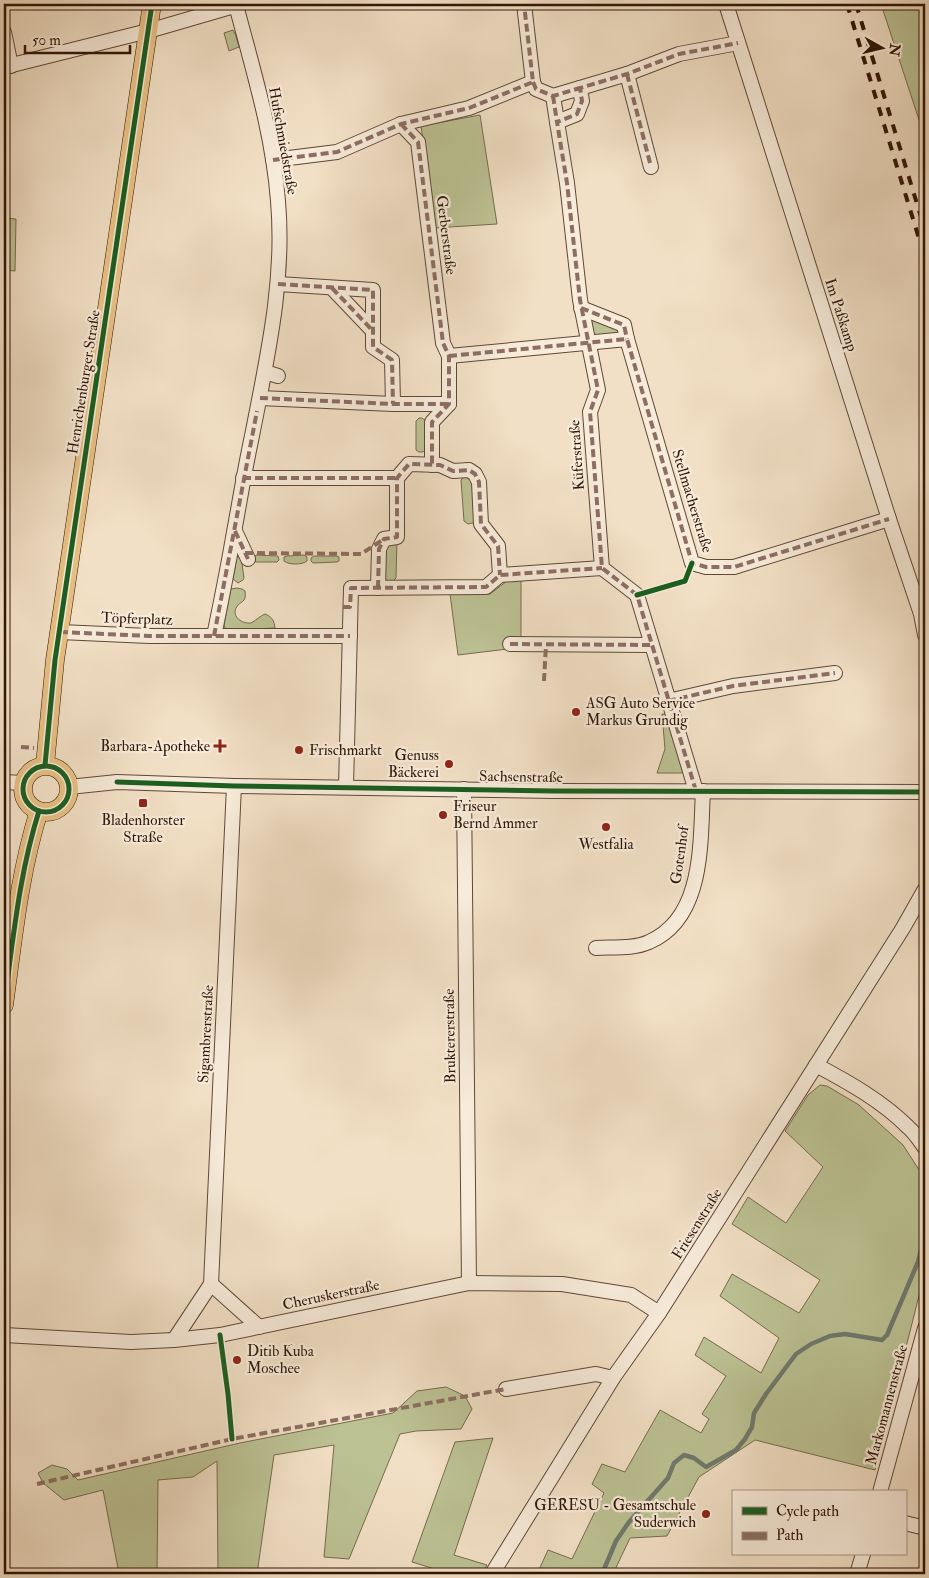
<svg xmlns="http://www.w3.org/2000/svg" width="929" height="1578" font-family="'IM FELL Double Pica',serif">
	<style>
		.green { fill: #bcc294; stroke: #766c4e }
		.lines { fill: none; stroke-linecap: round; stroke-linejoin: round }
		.stream { stroke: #707a6f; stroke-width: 4.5 }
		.minor-casing { stroke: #604837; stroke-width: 16 }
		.major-casing { stroke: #301607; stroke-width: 19 }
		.minor { stroke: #f7ebda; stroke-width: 14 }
		.major { stroke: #e9c083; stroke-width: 18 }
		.rail { stroke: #301607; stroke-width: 4; stroke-dasharray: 9 9; stroke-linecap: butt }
		.quiet { stroke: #8d6e63; stroke-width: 4; stroke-dasharray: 8 4; stroke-linecap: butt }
		.cycleway-casing { stroke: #f7ebda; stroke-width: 8 }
		.cycleway { stroke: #1b5e20; stroke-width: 5 }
		.poi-dot { fill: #8f2418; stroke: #f7ebda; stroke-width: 2 }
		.labels { text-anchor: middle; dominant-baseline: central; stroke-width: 4.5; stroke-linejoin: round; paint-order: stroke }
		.street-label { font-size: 15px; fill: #301607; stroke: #f7ebda }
		.poi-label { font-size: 15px; fill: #301607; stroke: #f7ebda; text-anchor: start }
	</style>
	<rect width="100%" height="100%" fill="#f2e0c6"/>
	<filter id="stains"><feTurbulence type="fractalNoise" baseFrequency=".004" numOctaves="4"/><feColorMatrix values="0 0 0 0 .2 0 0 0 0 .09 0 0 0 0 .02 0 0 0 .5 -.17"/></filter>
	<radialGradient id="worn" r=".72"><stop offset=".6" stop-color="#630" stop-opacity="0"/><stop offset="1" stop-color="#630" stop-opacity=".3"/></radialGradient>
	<g class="green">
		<polygon points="881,4 925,4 925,145 922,134 923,132"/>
		<polygon points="233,30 236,36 239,47 229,51 224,33"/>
		<polygon points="480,115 497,224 435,228 421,126"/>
		<polygon points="4,218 16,219 15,271 4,270"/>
		<polygon points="594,318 619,326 621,334 593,336 591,320"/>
		<polygon points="419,418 422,418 426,421 426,449 423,452 419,452 416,450 416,421"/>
		<polygon points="464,477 470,477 473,480 476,520 473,523 468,524 464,521 461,480"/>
		<polygon points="397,540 396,578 393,581 384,581 383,554 392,541"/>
		<polygon points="240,555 241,557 244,578 243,580 238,583 233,579 237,557"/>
		<polygon points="256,555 278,556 279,560 277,562 256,562 253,560"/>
		<path d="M 304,555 L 307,557 L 307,561 C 302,565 289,565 284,561 L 284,557 L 287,556 Z"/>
		<polygon points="314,556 336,556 339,557 339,561 337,562 313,563 311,561 311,558"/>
		<polygon points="521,580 521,642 516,648 458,655 450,594 490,594 507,581"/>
		<path d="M 237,588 L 242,589 L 245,591 C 247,604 240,600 236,608 C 232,617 242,624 251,623 C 255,621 260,616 265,614 C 272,617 274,620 275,628 L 230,630 L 225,628 L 224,625 L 230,594 L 231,589 Z"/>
		<polygon points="662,714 668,714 684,772 681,773 657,773 665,749"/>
		<polygon points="820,1085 827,1086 859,1105 903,1145 925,1179 925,1272 875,1470 755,1440 699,1477 667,1536 630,1538 613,1574 537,1574 548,1550 572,1559 604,1493 592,1484 602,1464 625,1472 660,1410 701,1433 709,1419 702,1414 726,1376 695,1355 704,1337 761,1373 779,1338 720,1296 732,1274 799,1313 820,1280 732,1224 748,1197 786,1223 823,1167 785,1131 808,1095"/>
		<polygon points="446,1387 465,1396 472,1409 461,1429 416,1431 400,1434 349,1559 324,1557 334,1445 274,1455 257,1574 218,1574 217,1461 193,1477 158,1480 157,1574 119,1574 103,1490 64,1500 43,1483 38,1473 52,1465 67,1469 78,1480 240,1443 393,1413 417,1391"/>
		<polygon points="493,1438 454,1555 487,1565 481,1574 451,1574 412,1562 455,1442"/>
	</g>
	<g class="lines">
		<polyline class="stream" points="602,1574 616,1541 629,1522 668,1478 674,1463 684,1455 694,1458 706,1467 736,1450 745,1439 752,1427 754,1413 766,1394 796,1354 811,1344 830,1336 845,1334 882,1340 887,1335 918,1262 925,1234"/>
		<g class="minor-casing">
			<g id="minor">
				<polyline points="726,4 889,519 921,614 925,635"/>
				<polyline points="4,32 11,66"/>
				<polyline points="4,67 148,31 241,4"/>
				<polyline points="627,74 651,167"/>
				<polyline points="533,82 536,89 553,96 580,88"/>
				<polyline points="553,96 557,122"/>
				<polyline points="401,124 418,142 443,343 449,356 449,404 432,422 432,465"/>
				<polyline points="273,160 337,152 401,124 469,108 533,82 524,4"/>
				<polyline points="278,284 373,290 373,347 392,360 393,404"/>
				<polyline points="332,288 373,331"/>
				<polyline points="581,308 624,325 627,339"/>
				<polyline points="449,356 627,339 692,563 706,567 734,567 889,519"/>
				<polyline points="265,372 278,376"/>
				<polyline points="260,398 393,404 449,404"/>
				<polyline points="243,478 397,478"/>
				<polyline points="235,531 248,559"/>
				<polyline points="378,588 379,549 384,539 397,537 397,478 409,464 440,465 453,471 469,470 475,474 479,482 481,524 498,546 500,575"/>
				<polyline points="60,632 149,636 350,636"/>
				<path d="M 214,636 C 221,602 228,567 234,532 C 240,500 245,468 252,436 C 267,358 285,281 278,201 C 273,134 253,70 236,5"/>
				<polyline points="510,644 651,645"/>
				<polyline points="668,701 733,686 835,673"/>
				<polyline points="4,782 23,783"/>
				<polyline points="69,787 117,782 234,786 553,791 925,792"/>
				<polyline points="346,787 351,588 486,587 500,575 602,568"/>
				<polyline points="464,789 469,1283"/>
				<polyline points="696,791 637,595 602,568 590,412 598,390 580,300 567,183 557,122 577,114 582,101 580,88 627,74 679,54 738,43"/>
				<path d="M 596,948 C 613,947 634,949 649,942 C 705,918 700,841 703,791"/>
				<path d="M 816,1065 C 848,1082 882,1101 908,1127 C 915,1133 920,1141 925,1148"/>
				<polyline points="211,1284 259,1327"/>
				<polyline points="4,1335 131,1342 174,1340 220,1335 469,1283 562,1284 631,1295 659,1313"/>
				<polyline points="174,1340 211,1284 234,786"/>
				<polyline points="506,1389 596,1374 613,1378"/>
				<polyline points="880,1492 925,1328"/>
				<polyline points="905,1523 925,1528"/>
				<polyline points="492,1574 613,1378 659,1313 903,928 925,889"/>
				<polyline points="857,1574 863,1554"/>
			</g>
		</g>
		<g class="major-casing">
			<g id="major">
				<polyline points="45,765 55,660 152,4"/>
				<circle cx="46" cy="789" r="23"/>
				<path d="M 4,1005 C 13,941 19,874 39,811"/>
			</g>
		</g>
		<use href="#minor" class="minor"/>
		<use href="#major" class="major"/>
		<g class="rail">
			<polyline points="847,4 925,258"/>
			<polyline points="856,4 925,230"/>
		</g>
		<g class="quiet">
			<polyline points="627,74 651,167"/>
			<polyline points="533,82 536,89 553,96 580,88"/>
			<polyline points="553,96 557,122"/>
			<polyline points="401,124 418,142 443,343 449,356 449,404 432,422 432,465"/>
			<polyline points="273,160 337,152 401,124 469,108 533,82 524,4"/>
			<polyline points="278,284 373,290 373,347 392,360 393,404"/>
			<polyline points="332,288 373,331"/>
			<polyline points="581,308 624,325 627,339"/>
			<polyline points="449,356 627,339 692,563 706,567 734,567 889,519"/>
			<polyline points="260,398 393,404 449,404"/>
			<polyline points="243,478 397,478"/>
			<polyline points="235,531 248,559"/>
			<polyline points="245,553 361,554 384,539"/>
			<polyline points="378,588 379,549 384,539 397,537 397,478 409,464 440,465 453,471 469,470 475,474 479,482 481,524 498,546 500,575"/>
			<polyline points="343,607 350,607 351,588 486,587 500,575 602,568"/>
			<polyline points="60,632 149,636 350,636"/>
			<polyline points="214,636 257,411"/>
			<polyline points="510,644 651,645"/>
			<polyline points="544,681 546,645"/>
			<polyline points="668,701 733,686 835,673"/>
			<polyline points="21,747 34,748"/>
			<polyline points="696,791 637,595 602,568 590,412 598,390 580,300 567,183 557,122 577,114 582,101 580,88 627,74 679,54 738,43"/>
			<polyline points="37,1484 232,1439 506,1389"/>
		</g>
		<g class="cycleway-casing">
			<g id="cycleway">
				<polyline points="637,595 685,581 692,563"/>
				<polyline points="45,765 55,660 152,4"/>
				<circle cx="46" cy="789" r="23"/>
				<polyline points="117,782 234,786 553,791 925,792"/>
				<path d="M 4,1005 C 13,941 19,874 39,811"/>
				<polyline points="220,1335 228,1394 232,1439"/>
			</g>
		</g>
		<use href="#cycleway" class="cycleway"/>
	</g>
	<g class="poi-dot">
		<circle cx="576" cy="712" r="5"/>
		<path d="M217.5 738.5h5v5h5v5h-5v5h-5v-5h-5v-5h5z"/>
		<circle cx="299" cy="750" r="5"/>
		<circle cx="449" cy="764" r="5"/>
		<rect x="138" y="798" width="10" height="10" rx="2.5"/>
		<circle cx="443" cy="815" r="5"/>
		<circle cx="606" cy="827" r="5"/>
		<circle cx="237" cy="1360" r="5"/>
		<circle cx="706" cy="1514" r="5"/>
	</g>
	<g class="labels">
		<g class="street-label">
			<text transform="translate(283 141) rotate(80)">Hufschmiedstraße</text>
			<text transform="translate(446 235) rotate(83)">Gerberstraße</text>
			<text transform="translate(841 315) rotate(72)">Im Paßkamp</text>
			<text transform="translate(84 382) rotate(-81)">Henrichenburger Straße</text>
			<text transform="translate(577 455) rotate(-94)">Küferstraße</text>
			<text transform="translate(692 501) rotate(73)">Stellmacherstraße</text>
			<text transform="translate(137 619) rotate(2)">Töpferplatz</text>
			<text transform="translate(521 777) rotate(1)">Sachsenstraße</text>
			<text transform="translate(680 855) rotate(-82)">Gotenhof</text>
			<text transform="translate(206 1034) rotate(-87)">Sigambrerstraße</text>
			<text transform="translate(450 1036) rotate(-91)">Bruktererstraße</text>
			<text transform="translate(697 1224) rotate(-58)">Friesenstraße</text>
			<text transform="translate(331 1295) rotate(-12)">Cheruskerstraße</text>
			<text transform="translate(887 1405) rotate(-75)">Markomannenstraße</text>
		</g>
		<g class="poi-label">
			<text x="586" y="703">ASG Auto Service<tspan x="586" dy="17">Markus Grundig</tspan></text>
			<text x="210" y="746" text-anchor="end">Barbara-Apotheke</text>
			<text x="309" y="750">Frischmarkt</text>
			<text x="439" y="755" text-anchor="end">Genuss<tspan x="439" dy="17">Bäckerei</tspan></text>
			<text x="453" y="806">Friseur<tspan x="453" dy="17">Bernd Ammer</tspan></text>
			<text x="143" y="820" text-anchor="middle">Bladenhorster<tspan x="143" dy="17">Straße</tspan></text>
			<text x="606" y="844" text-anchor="middle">Westfalia</text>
			<text x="247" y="1351">Ditib Kuba<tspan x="247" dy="17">Moschee</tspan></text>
			<text x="696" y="1505" text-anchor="end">GERESU - Gesamtschule<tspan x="696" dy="17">Suderwich</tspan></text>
		</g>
	</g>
	<rect width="929" height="1578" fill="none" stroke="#f2e0c6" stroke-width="20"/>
	<rect x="5" y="5" width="919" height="1568" fill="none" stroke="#301607" stroke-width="2.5"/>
	<rect x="10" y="10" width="909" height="1558" fill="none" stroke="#301607"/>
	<rect x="732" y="1490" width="175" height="65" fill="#f7ebda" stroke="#a79686"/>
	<rect x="742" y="1507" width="25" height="8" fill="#1b5e20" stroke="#a79686"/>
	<text x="776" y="1516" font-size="15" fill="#301607">Cycle path</text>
	<rect x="742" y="1532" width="25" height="8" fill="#8d6e63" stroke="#a79686"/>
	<text x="776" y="1540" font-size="15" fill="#301607">Path</text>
	<g transform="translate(882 48) rotate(98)" stroke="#f7ebda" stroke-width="4" paint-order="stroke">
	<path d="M0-4L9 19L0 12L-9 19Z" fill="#301607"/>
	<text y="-8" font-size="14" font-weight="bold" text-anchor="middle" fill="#301607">N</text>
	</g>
	<path d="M25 45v8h105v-8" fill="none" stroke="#301607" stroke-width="2.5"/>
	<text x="32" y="45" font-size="15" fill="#301607" stroke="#f7ebda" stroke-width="4" paint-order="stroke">50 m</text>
	<rect width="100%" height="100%" filter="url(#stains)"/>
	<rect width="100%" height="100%" fill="url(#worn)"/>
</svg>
